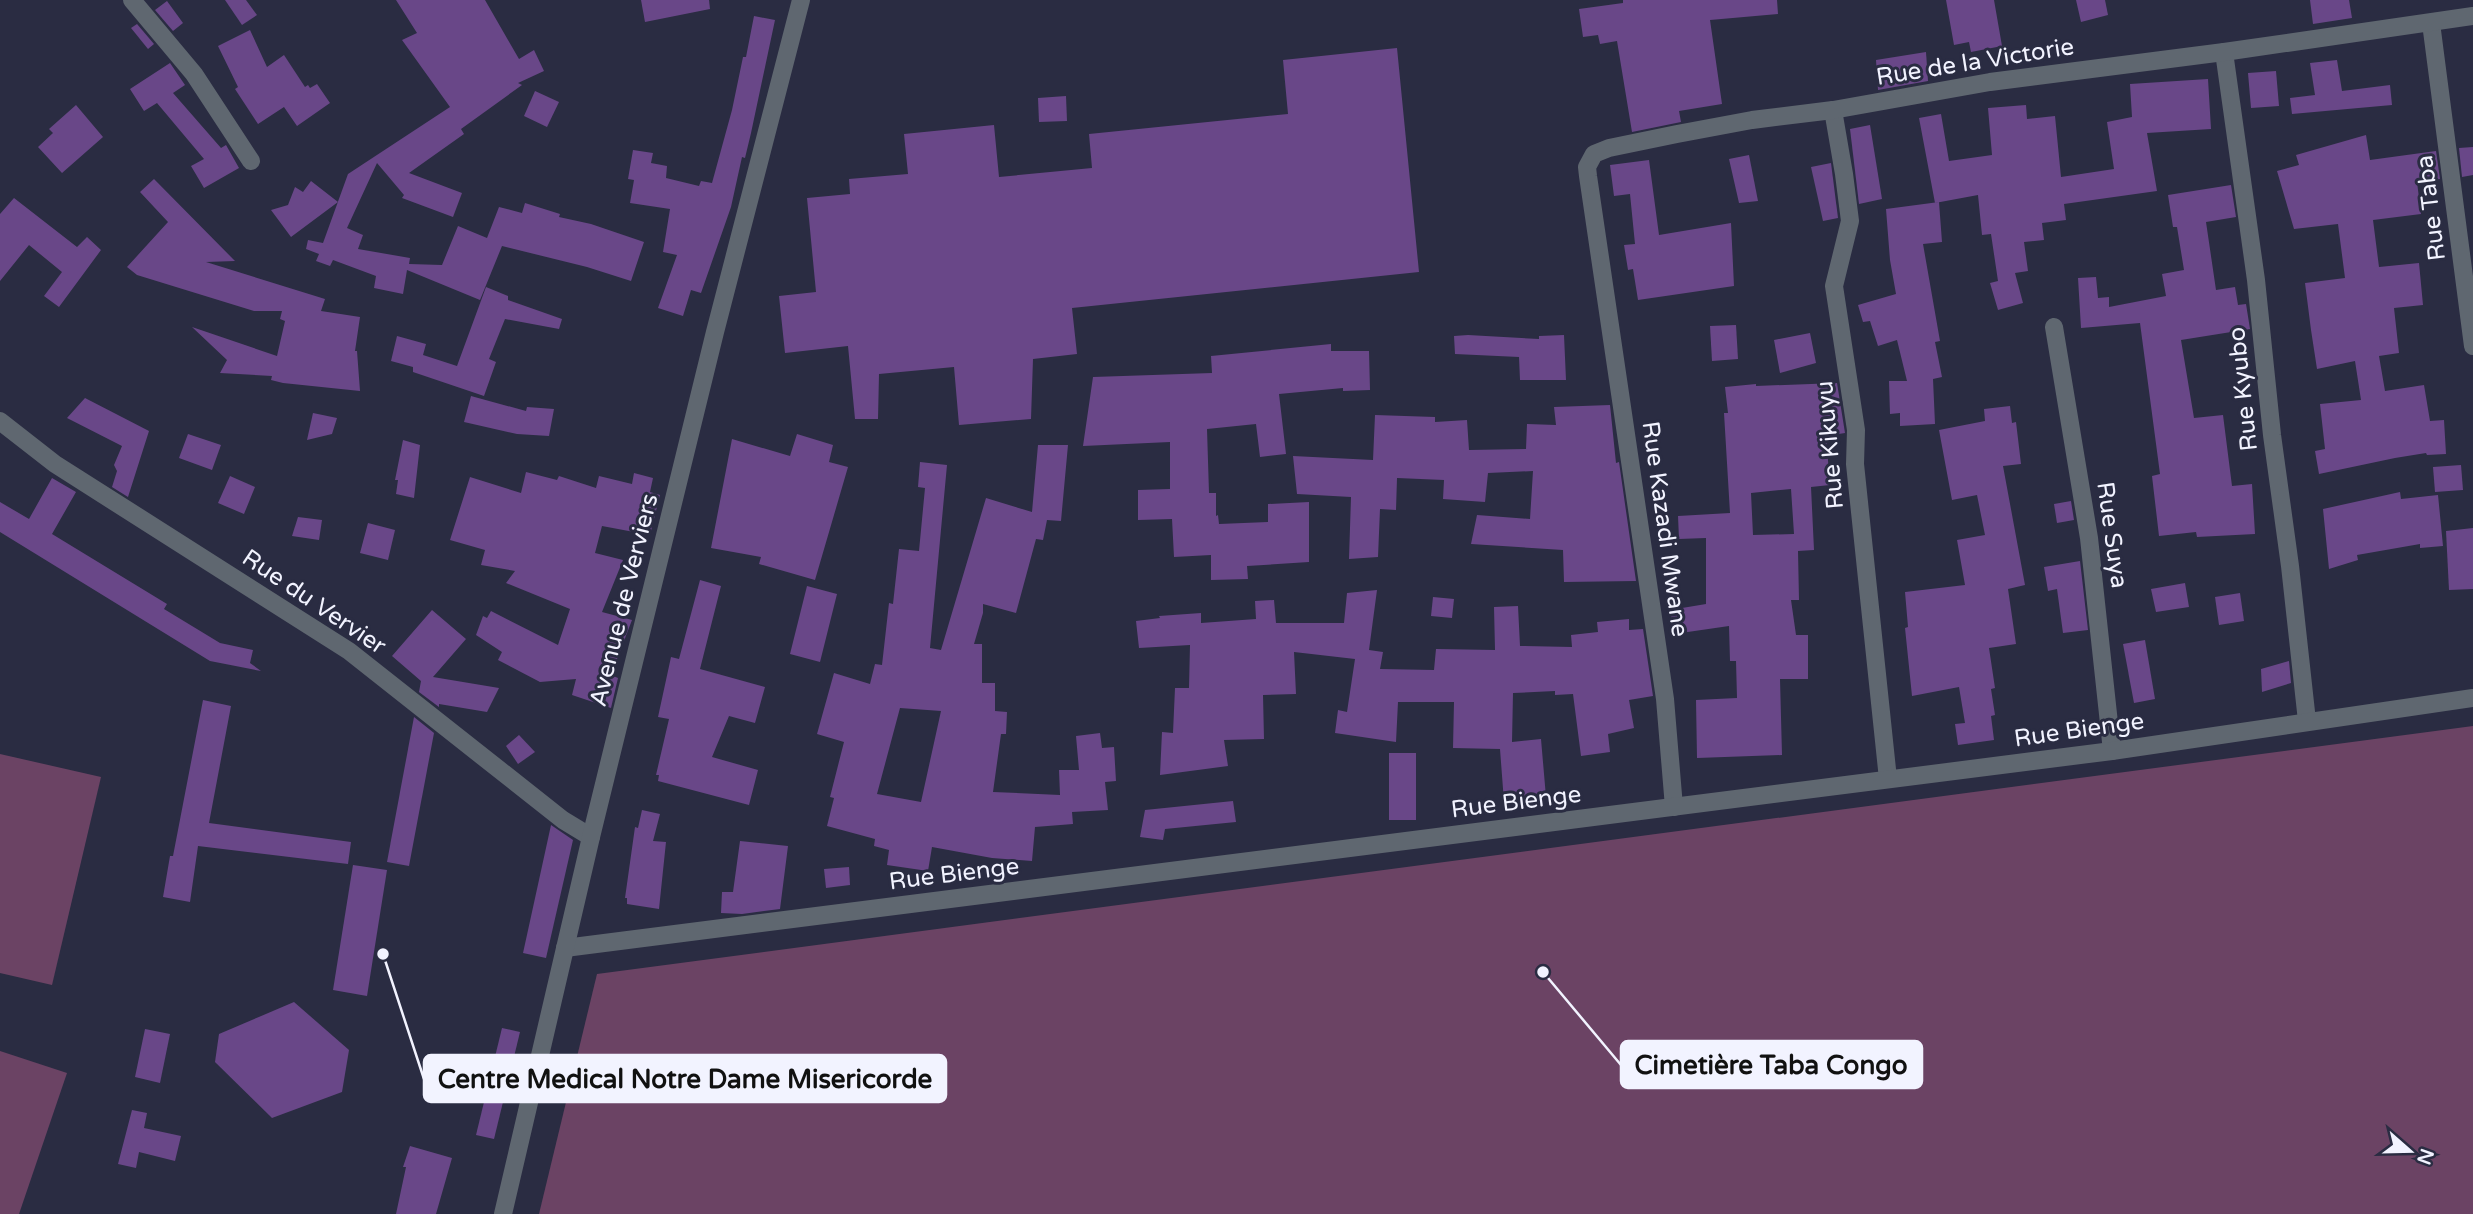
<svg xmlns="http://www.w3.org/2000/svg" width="2473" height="1214" font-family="'Varela Round',sans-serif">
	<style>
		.green { fill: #6b4364 }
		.building { fill: #694788; fill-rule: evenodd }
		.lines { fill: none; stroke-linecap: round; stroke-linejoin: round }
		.street { stroke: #5f6770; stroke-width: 18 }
		.labels { text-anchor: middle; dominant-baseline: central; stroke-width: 6; stroke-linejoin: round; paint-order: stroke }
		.street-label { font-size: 24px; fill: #f2f3ff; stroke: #2a2c42 }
		.leader { fill: none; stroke: #f2f3ff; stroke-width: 2.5 }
		.callout-dot { fill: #f2f3ff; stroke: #2a2c42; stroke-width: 2.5 }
		.callout { fill: #f2f3ff; stroke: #f2f3ff; stroke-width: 2.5 }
		.callout-label { font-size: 26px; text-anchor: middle; font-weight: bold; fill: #111 }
	</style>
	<rect width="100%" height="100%" fill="#2a2c42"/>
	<g class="green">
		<polygon points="2473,726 2473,1214 539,1214 597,974"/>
		<polygon points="0,754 101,777 52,985 0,973"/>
		<polygon points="0,1051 67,1073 19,1214 0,1214"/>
	</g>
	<g class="building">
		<polygon points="225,0 246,0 257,15 242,25"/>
		<polygon points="396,0 485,0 519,59 534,50 544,71 518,83 522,85 461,129 464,134 409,173 462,193 453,217 402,198 404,195 377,163 347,228 363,235 358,249 410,258 409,264 442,265 458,226 487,238 499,207 522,213 525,203 560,214 559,217 591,224 644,242 631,281 587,267 502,246 480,300 407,270 403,294 374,288 376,276 333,260 330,266 316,261 319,254 306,249 308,240 323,243 348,174 450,107 402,40 417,33"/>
		<polygon points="641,0 709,0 710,9 645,22"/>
		<polygon points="1623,0 1777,0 1778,14 1710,20 1722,104 1679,111 1681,122 1632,132 1617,41 1600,44 1598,35 1583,37 1579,9 1623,3"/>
		<polygon points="1946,0 1994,0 2002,46 1971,52 1969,42 1954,45"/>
		<polygon points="2076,0 2105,0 2108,15 2081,22"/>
		<polygon points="2310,0 2349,0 2352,18 2313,24"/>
		<polygon points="167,1 183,23 173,31 155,10"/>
		<polygon points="754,16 775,20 751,133 745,158 742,157 731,207 701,293 691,290 683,316 658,308 677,255 663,252 670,209 630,203 634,180 628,179 633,150 653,153 651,163 667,166 666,178 699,186 701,181 712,183 732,110 743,57 746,57"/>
		<polygon points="137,24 154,44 148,49 131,28"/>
		<polygon points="250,30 267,67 284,55 305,87 308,85 310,88 317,84 330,103 297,126 284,107 258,124 235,89 238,87 218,46"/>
		<polygon points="1397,48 1419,272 1072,308 1077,354 1033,359 1031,419 959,425 954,367 879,374 878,419 855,419 848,346 785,353 779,296 816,292 807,198 850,194 849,179 908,174 904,134 994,125 999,177 1092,168 1089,134 1288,114 1283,60"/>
		<polygon points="1926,52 1928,81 1878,90 1876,60"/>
		<polygon points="2337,60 2342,91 2390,85 2392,105 2292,114 2290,98 2315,95 2310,63"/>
		<polygon points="170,63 185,85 173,93 221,148 226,145 239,168 204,188 191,166 204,159 157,103 144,111 130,89"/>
		<polygon points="2276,71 2279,106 2251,108 2248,73"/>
		<polygon points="2208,79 2211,129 2147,133 2157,191 2064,204 2066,220 2042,223 2044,240 2024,242 2028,271 2015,273 2023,303 1998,310 1990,283 1998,281 1991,234 1982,235 1978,195 1935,203 1919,118 1941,114 1949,161 1992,155 1988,108 2026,105 2027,119 2055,116 2061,177 2114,169 2107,122 2132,117 2130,84"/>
		<polygon points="535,91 559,102 547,127 524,116"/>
		<polygon points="1066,96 1067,121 1039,122 1038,98"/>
		<polygon points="76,105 103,137 62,173 38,147 53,133 49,129"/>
		<polygon points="1870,125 1882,199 1859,204 1850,129"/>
		<polygon points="2366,135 2370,160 2436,151 2440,179 2417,182 2421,214 2373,220 2379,267 2419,263 2423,305 2394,308 2399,353 2379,356 2385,391 2424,385 2430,421 2444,420 2446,454 2427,455 2426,453 2395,458 2319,474 2315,451 2325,449 2320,404 2361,400 2355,361 2317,369 2311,330 2305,283 2345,278 2338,224 2294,229 2277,171 2299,165 2296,155"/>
		<polygon points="2473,147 2473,175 2462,177 2459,148"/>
		<polygon points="1749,155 1758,201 1739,203 1729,159"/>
		<polygon points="1649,160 1659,235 1731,223 1734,286 1638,300 1633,269 1628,270 1624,245 1635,244 1630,194 1614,196 1610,165"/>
		<polygon points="1831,163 1838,218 1823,221 1811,167"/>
		<polygon points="154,179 235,261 206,262 325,299 321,311 360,317 355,351 357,351 360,391 283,383 271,380 272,376 220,373 227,360 192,327 277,356 285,321 280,319 282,311 254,311 137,275 127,267 168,222 140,192"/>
		<polygon points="311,181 338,202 291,237 271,210 288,205 295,187 303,192"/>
		<polygon points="2231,185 2236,217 2206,222 2216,290 2235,287 2238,305 2246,304 2250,329 2181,340 2194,418 2223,415 2232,486 2252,484 2255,534 2197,537 2196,532 2159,536 2152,476 2160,474 2140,323 2081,328 2078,278 2096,277 2098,298 2109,297 2109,307 2166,296 2162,274 2184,270 2177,227 2173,227 2168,195"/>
		<polygon points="14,198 77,247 87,237 101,250 59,307 44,296 62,272 29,245 0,281 0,214"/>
		<polygon points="1939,202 1942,242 1923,244 1940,341 1935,342 1942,377 1933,379 1935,424 1900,426 1900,413 1890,414 1889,381 1907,381 1897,340 1878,346 1870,321 1863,322 1858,305 1896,294 1890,260 1886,209"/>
		<polygon points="486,287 508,296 508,300 562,319 559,329 505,319 489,359 496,362 484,396 413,372 413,367 391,361 397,336 426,344 423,355 457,366"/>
		<polygon points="1736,325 1738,359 1712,361 1710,326"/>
		<polygon points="1810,333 1816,363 1780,373 1774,340"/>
		<polygon points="1468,335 1539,339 1539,336 1564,335 1566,380 1520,380 1519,357 1455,354 1454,336"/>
		<polygon points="1331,344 1331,351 1369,351 1370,390 1343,391 1343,388 1279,394 1286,454 1260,457 1256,424 1207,429 1209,493 1216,493 1216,516 1218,515 1219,524 1268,522 1268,504 1309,502 1309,562 1247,566 1248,579 1211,580 1211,555 1174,557 1172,519 1138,520 1138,490 1170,489 1170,442 1083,446 1093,377 1212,373 1211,356"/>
		<path d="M 1837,383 L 1845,433 L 1826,436 L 1830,485 L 1811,487 L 1814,550 L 1798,551 L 1799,600 L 1791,600 L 1796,635 L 1808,635 L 1808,679 L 1780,679 L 1782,755 L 1697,758 L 1696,700 L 1737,698 L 1736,661 L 1730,661 L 1729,626 L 1674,634 L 1670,610 L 1706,604 L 1706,538 L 1679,539 L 1678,516 L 1730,513 L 1724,413 L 1728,413 L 1725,387 L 1756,384 L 1756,386 ZM 1791,489 L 1794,534 L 1753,535 L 1751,493 Z"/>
		<polygon points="471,396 526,411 527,407 554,409 549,436 517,434 464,422"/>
		<polygon points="85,398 149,431 128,497 112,487 117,471 114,465 122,446 67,418"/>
		<polygon points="1610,405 1616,463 1619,462 1636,581 1564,582 1563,550 1471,544 1477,515 1530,519 1533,471 1488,473 1485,502 1443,499 1444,480 1397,478 1396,510 1380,509 1378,557 1349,559 1351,497 1297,494 1293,456 1373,460 1375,415 1435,417 1435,422 1467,420 1469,450 1526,449 1527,424 1556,425 1554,407"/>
		<polygon points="2010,406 2012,423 2016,422 2021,464 2003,466 2025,585 2008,589 2016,644 1989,648 1995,688 1991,689 1995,715 1991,716 1994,740 1958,745 1955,724 1965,723 1959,687 1912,696 1905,628 1908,627 1905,592 1965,585 1957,540 1985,535 1977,495 1952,500 1939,430 1985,421 1984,409"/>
		<polygon points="313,413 337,418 332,434 307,440"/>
		<polygon points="188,434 221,445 212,470 179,458"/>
		<polygon points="797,434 833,445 829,462 848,467 815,580 759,564 761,557 711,548 732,439 790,456"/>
		<polygon points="403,440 420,445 414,498 396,494 398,480 395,480"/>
		<path d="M 1038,445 L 1068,445 L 1061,521 L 1047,520 L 1043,540 L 1036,539 L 1016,613 L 983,604 L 983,613 L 974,644 L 982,644 L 982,683 L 995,683 L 995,711 L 1007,712 L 1006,734 L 1001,734 L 993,792 L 1060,795 L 1059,770 L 1079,770 L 1076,736 L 1100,733 L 1102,748 L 1114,747 L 1116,781 L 1105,782 L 1108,810 L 1072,812 L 1073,824 L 1035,827 L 1032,861 L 992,858 L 932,847 L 928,871 L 887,865 L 889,850 L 874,846 L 875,839 L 827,826 L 834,798 L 830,797 L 844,742 L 817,734 L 834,673 L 870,684 L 875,664 L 882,665 L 889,603 L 893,604 L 899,549 L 919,551 L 925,488 L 918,487 L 920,462 L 947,465 L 930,648 L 941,650 L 986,498 L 1032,512 ZM 900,708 L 941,711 L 921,802 L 877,794 Z"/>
		<polygon points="2461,465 2463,490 2435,492 2433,467"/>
		<polygon points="526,472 557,480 559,476 596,488 599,476 632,484 634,473 653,478 650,492 660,495 650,535 602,526 595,553 623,560 602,612 632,620 611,675 618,678 611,708 572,695 576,679 540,682 498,660 502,652 476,635 483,616 487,618 491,611 558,645 570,609 506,583 515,571 481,565 485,550 450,540 470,477 521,493"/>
		<polygon points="230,476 255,487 244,514 218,503"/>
		<polygon points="52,478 76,492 52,534 167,604 164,609 220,643 253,650 250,663 261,671 210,661 0,532 0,502 29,519"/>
		<polygon points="2400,492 2401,499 2438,495 2443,546 2420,548 2420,544 2357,555 2358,560 2329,569 2323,509"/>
		<polygon points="2071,501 2074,520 2057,523 2054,504"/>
		<polygon points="298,517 322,520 319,540 292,536"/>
		<polygon points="368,523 395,530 388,560 360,553"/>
		<polygon points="2473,528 2473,589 2449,590 2446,531"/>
		<polygon points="2080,561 2088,630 2063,633 2057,589 2048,591 2044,567"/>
		<polygon points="700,580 721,586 700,669 765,687 755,723 729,716 712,757 758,770 749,805 658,781 659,775 656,775 669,719 658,717 671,657 679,659"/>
		<polygon points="2185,583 2189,607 2156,612 2151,589"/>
		<polygon points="807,586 837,594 820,662 790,654"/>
		<polygon points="1377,590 1369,650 1383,652 1380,669 1434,670 1436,649 1495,650 1494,607 1518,606 1520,646 1572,647 1571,635 1598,632 1597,622 1629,619 1629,630 1643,629 1653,696 1629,700 1634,728 1608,734 1610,752 1581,756 1573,694 1555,695 1555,691 1513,693 1512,742 1541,739 1546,797 1504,802 1500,749 1453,748 1454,702 1398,702 1396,742 1335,733 1338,710 1347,712 1355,659 1294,652 1296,694 1263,695 1264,739 1224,740 1228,766 1160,775 1162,732 1173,733 1175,688 1189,688 1190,645 1139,648 1136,621 1160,618 1159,616 1201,613 1201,623 1256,619 1255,601 1274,600 1276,623 1344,623 1347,593"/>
		<polygon points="2240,593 2244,621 2219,625 2215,597"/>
		<polygon points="1433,597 1454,599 1452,618 1431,616"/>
		<polygon points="432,610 466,639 433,677 499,688 487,712 439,704 439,707 419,692 421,681 392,656"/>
		<polygon points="2145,640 2155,699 2134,703 2123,644"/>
		<polygon points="2289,661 2291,683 2262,692 2261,669"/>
		<polygon points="203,700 231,706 209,823 351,842 348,864 198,846 190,902 163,897 170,856 173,856"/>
		<polygon points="414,717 434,733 409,866 387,862"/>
		<polygon points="519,735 535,752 518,764 506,746"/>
		<rect x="1389" y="753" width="27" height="67"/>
		<polygon points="1233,801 1236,822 1165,829 1163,840 1140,837 1145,810"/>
		<polygon points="642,810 660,814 653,841 666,842 659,909 627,904 627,898 625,898 635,827 638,828"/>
		<polygon points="551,825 573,840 546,958 523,953"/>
		<polygon points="740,841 788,846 780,909 742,914 721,913 722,892 733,892"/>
		<polygon points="353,865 387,870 367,996 333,990"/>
		<polygon points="849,867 850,885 826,888 824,869"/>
		<polygon points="294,1002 349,1050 342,1092 272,1118 215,1062 219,1034"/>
		<polygon points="502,1028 520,1032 494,1139 476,1135"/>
		<polygon points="145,1029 170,1034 160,1083 135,1077"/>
		<polygon points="132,1110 147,1113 144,1128 181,1136 175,1161 139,1152 136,1168 118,1164"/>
		<polygon points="410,1146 452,1158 436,1214 396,1214 406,1167 403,1167"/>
	</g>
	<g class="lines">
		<g class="street">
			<polyline points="132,0 194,74 251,161"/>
			<polyline points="2431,23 2473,346"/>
			<polyline points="2224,52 2256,280 2272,435 2290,566 2307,721"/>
			<polyline points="1833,110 1844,174 1850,221 1834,286 1856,430 1855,464 1888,779"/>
			<polyline points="2054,327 2089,538 2112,751"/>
			<polyline points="0,421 55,464 349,651 563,820 591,837"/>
			<polyline points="1674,807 1665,699 1588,176 1587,167 1594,154 1609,148 1677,134 1752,120 1833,110 1990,82 2224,52 2473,16"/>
			<polyline points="565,948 2112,751 2473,698"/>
			<polyline points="503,1214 591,837 715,332 801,0"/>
		</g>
	</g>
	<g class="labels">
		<g class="street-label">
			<text transform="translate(1975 62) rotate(-9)">Rue de la Victorie</text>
			<text transform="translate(2431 208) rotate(-97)">Rue Taba</text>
			<text transform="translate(2243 389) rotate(-96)">Rue Kyubo</text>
			<text transform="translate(1830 445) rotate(-95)">Rue Kikuyu</text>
			<text transform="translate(1665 529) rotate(82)">Rue Kazadi Mwane</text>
			<text transform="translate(2112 535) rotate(82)">Rue Suya</text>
			<text transform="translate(624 600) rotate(-76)">Avenue de Verviers</text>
			<text transform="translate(314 602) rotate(34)">Rue du Vervier</text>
			<text transform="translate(2079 730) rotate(-8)">Rue Bienge</text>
			<text transform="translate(1516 802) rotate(-7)">Rue Bienge</text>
			<text transform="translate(954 874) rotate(-7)">Rue Bienge</text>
		</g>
	</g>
	<path class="leader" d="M1543 972L1621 1065M383 954L424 1079"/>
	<g class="callout-dot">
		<circle cx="1543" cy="972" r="7"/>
		<circle cx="383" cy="954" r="7"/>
	</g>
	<g class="callout">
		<rect x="1621" y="1041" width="301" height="47" rx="7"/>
		<rect x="424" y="1055" width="522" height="47" rx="7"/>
	</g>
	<g class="callout-label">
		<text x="1771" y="1074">Cimetière Taba Congo</text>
		<text x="685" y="1088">Centre Medical Notre Dame Misericorde</text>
	</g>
	<g transform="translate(2410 1151) rotate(110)" stroke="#2a2c42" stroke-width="5" paint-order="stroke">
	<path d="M0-5L12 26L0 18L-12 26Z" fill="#f2f3ff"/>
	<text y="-10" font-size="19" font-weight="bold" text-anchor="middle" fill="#f2f3ff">N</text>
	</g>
</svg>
